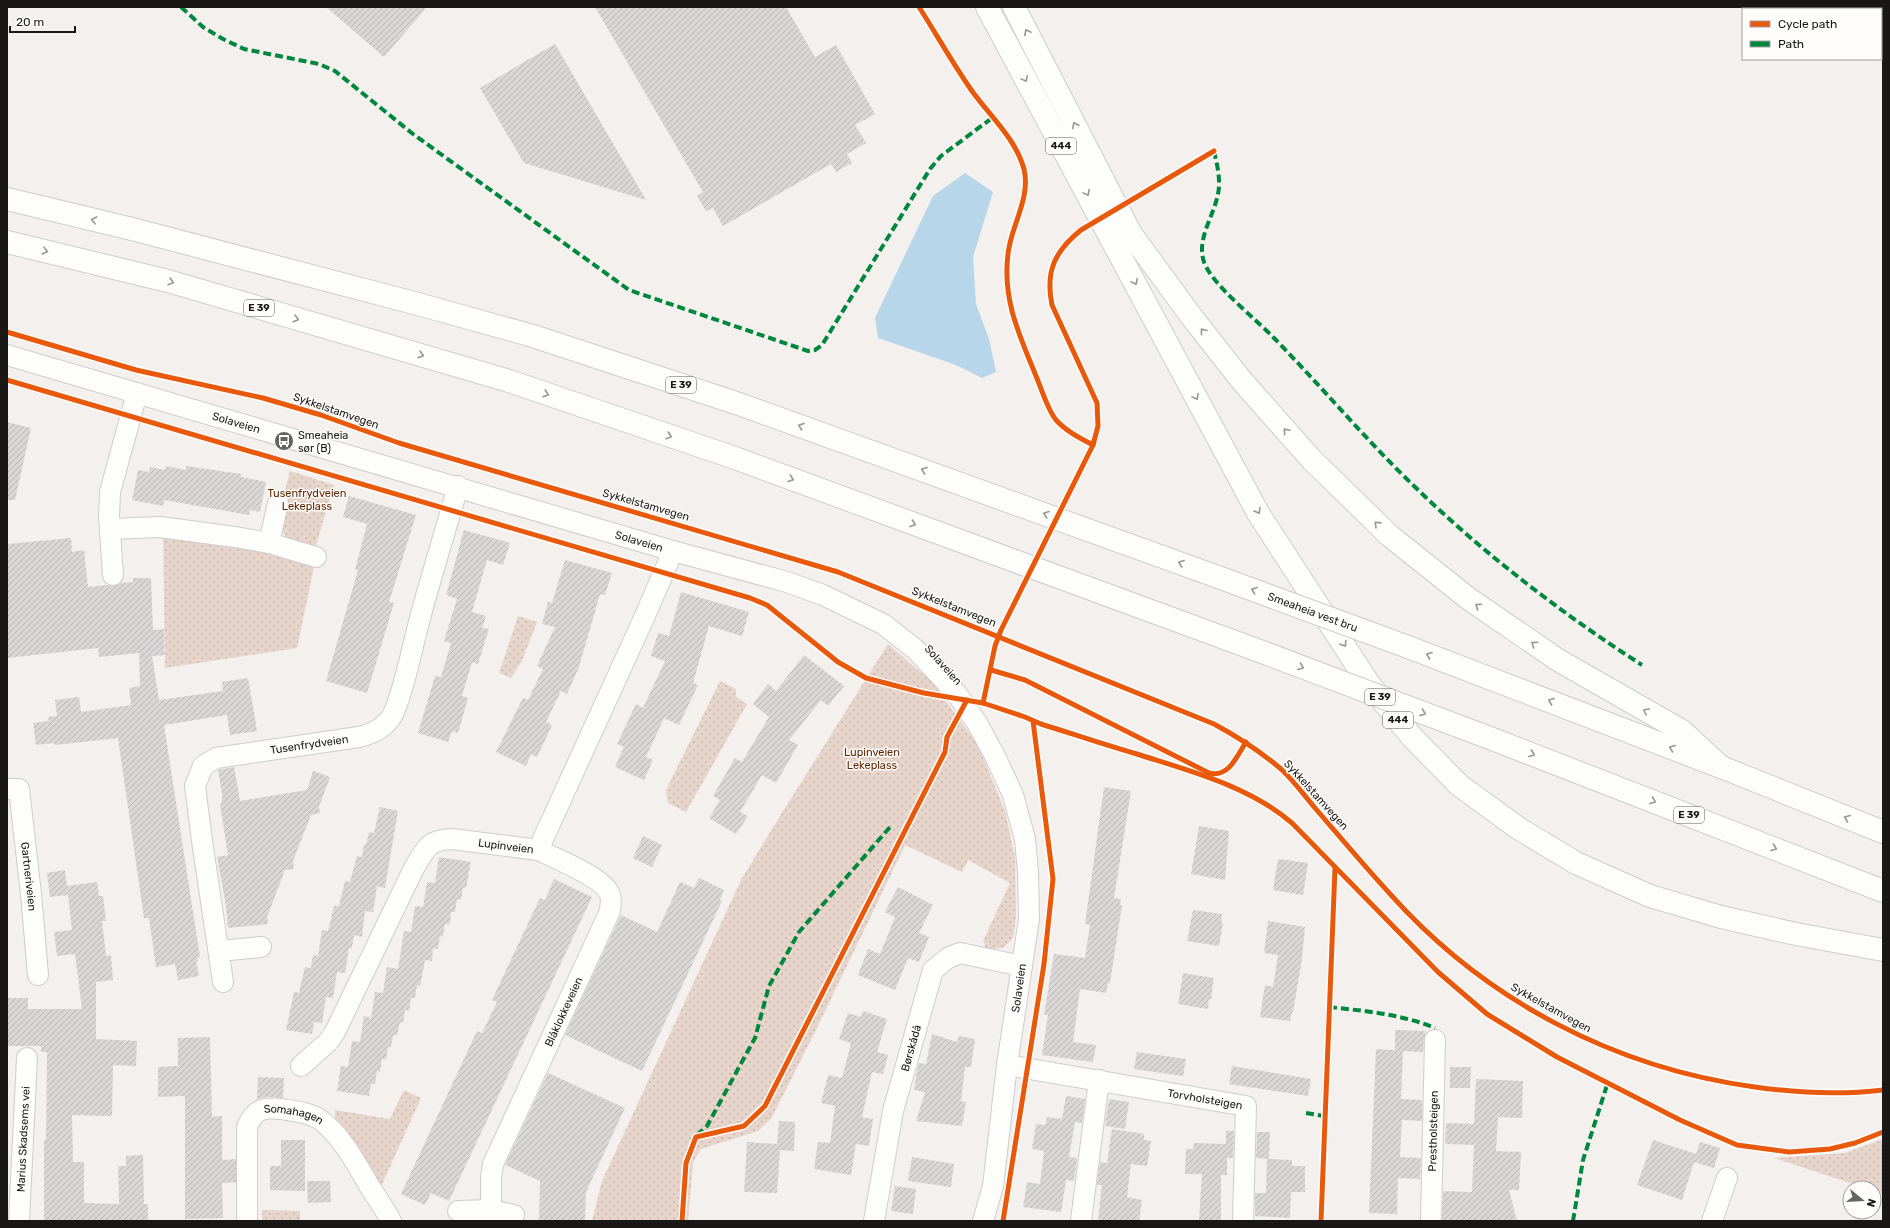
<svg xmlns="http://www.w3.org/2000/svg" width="1890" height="1228" font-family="Rubik,sans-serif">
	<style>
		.park { fill: url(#park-dots) }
		.water { fill: #b8d6ea }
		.building { fill: url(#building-hatch) }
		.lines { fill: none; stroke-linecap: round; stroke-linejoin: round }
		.minor-casing { stroke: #cfcdcc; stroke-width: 22 }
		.trunk-casing { stroke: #cfcdcc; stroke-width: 24 }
		.motorway-casing { stroke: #cfcdcc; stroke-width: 24 }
		.minor { stroke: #fdfdfc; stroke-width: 20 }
		.trunk { stroke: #fdfdfc; stroke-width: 22 }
		.motorway { stroke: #fdfdfc; stroke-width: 22 }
		.motorway-bridge-casing { stroke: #cfcdcc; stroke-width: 24; stroke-linecap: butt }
		.motorway-bridge { stroke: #fdfdfc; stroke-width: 22 }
		.quiet { stroke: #00873e; stroke-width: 4; stroke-dasharray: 8 4; stroke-linecap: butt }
		.cycleway-casing { stroke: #fffdfc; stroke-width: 8 }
		.cycleway { stroke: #e8590c; stroke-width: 5 }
		.oneway { stroke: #979695 }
		.labels { text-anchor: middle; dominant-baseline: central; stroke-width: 3; stroke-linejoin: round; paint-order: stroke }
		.shield { fill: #fffdfc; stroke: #5f5d5c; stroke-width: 1 }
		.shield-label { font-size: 10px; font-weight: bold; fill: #1a1817 }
		.street-label { font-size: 11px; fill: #1a1817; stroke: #fffdfc }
		.poi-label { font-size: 11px; fill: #1a1817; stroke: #fffdfc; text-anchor: start }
		.park-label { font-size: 11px; fill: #5f2701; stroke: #fffdfc }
	</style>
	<defs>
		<pattern id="park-dots" width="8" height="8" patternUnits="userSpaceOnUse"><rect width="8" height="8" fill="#e7d4ca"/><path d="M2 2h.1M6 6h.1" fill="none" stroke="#c6b5ad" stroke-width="1.8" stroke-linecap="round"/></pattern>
		<pattern id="building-hatch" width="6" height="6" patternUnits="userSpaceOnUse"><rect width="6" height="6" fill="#d9d6d6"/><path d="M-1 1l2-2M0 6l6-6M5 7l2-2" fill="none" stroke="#bab7b7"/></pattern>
	</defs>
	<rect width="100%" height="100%" fill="#f3f0ee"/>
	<g class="park">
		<path d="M 290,471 L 334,485 L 314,552 C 308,550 297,549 293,546 C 271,527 285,494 290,471 Z"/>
		<polygon points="163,535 268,544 315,562 297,648 165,668"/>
		<polygon points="518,616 537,622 522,661 511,678 499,673"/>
		<polygon points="888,644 932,682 978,745 1005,811 1015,857 1016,917 1013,938 1003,948 986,949 983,941 1010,883 968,860 962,872 905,845 815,1032 771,1119 758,1131 701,1149 693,1162 688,1221 592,1221 602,1181 741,880 780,816"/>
		<polygon points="720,681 736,689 736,697 747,704 686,812 668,803 666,790"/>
		<polygon points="404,1090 421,1098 380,1189 335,1128 335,1110 390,1119"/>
		<polygon points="1883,1139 1883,1194 1874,1191 1874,1188 1865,1188 1774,1158 1845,1153"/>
		<polygon points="262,1210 300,1211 300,1221 262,1221"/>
	</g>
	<polygon class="water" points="965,173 993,192 973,257 976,304 989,339 996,372 982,378 956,365 878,338 875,318 933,196"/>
	<g class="building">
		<polygon points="326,7 427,7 384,57"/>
		<polygon points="595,7 786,7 815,57 836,45 875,114 855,125 866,143 847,154 852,163 836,172 831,164 723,226 713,208 706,211 697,196 703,192"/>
		<polygon points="555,44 646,200 524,163 480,88"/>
		<polygon points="7,422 31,428 15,500 7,500"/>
		<polygon points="166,466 186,470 186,466 241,474 241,477 266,482 260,512 250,510 249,515 164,500 163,506 132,500 138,470 149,472 150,467 165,470"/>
		<polygon points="349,496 416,515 389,602 394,603 367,693 326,681 358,570 355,570 367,524 343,517"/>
		<polygon points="464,530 510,543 503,565 487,560 472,612 486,616 482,628 489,629 478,664 472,662 462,696 468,698 458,733 452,731 448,742 418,733 435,676 441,677 451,643 444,641 457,599 446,595"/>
		<polygon points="71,538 72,552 84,550 88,587 107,585 114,586 121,583 133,582 133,578 151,578 153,630 164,629 164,655 152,656 159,700 223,691 222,682 248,678 257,731 230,735 227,715 164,725 200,957 197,958 198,961 196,961 199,976 178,980 175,964 156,967 149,918 144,918 118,738 55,745 54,743 36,745 33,723 49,721 48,717 57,716 55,700 79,697 81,712 131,705 129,688 140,686 139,653 99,657 98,648 7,658 7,544"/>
		<polygon points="565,560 612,573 605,595 600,594 579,667 567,694 561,691 546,722 552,725 537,757 531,754 526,766 496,752 523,698 528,700 543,669 537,666 555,627 542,624 548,602 552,603"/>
		<polygon points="681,592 749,612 742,636 709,626 693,683 698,685 679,725 664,718 646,757 653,760 644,780 615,767 624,747 617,744 636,704 643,708 665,661 651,656 658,633 669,636"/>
		<polygon points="804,655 844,686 828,706 821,700 789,740 798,745 776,783 762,775 740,812 748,816 736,834 709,818 720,800 713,796 735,758 742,762 769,717 753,704 768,684 776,691"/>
		<polygon points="234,767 240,801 307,790 313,771 330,777 319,807 320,813 311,815 293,861 294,869 285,870 267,917 268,924 228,928 226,906 217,857 228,855 220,804 222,803 222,793 218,770"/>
		<polygon points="1104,787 1131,791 1114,898 1121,899 1120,905 1122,905 1110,983 1108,983 1106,993 1080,989 1073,1042 1096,1045 1093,1062 1042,1055 1048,1015 1044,1015 1054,954 1085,958 1090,925 1085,924"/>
		<polygon points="380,807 398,811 385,888 377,886 373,912 365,911 362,937 354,935 352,948 349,948 345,973 337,972 333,998 326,997 322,1023 314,1022 312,1034 286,1030 294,992 299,993 305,967 311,968 313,955 318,956 322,930 328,931 334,906 339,906 345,881 350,882 357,856 362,857 364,845 366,845 369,832 374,833"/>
		<polygon points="1199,826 1229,831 1225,880 1191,874"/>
		<polygon points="643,836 662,845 652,867 633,858"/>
		<polygon points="439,857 471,862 466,888 463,887 461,900 457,899 455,912 451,912 450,924 445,924 443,937 440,936 438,949 433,948 432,961 425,960 420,986 417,985 415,998 411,998 409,1011 405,1010 403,1023 400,1022 397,1035 393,1035 391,1047 388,1047 386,1060 382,1059 380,1072 377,1071 375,1084 371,1084 369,1096 337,1091 341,1066 348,1067 352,1041 360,1042 364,1016 371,1018 375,992 383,993 387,967 398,969 404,931 411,932 415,906 423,907 427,882 435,883"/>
		<polygon points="1278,859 1308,863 1303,895 1273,890"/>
		<polygon points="65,870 68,895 50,897 47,873"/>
		<polygon points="699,878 724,890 720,900 722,901 642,1071 565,1035 621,915 657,932 680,882 694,888"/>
		<polygon points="554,879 592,897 449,1201 431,1193 425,1205 401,1194 477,1031 482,1033 497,1002 492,1000 540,898 545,900"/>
		<polygon points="97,882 99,896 103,896 106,921 102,921 106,956 111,955 113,980 96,982 96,1039 137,1041 136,1066 113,1065 112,1116 72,1115 73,1162 84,1162 84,1203 119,1204 118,1166 126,1166 126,1156 143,1155 144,1204 148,1204 148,1221 44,1221 44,1140 46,1140 47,1052 41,1052 41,1046 7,1046 7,998 28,998 28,1009 82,1009 75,954 57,956 54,932 72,930 67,886"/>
		<polygon points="898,887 933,905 919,933 929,937 919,962 908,958 895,990 858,975 868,949 880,954 895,917 885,912"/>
		<polygon points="1193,910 1222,914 1221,922 1223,923 1219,946 1187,941"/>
		<polygon points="1268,921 1305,927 1302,959 1293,1012 1292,1012 1290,1021 1260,1017 1265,985 1273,987 1278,955 1264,953"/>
		<polygon points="1183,973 1214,978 1211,999 1209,999 1208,1009 1178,1004"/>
		<polygon points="863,1011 887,1019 877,1052 888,1055 883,1074 872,1072 862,1117 873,1119 869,1146 856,1144 851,1175 814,1169 818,1142 830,1143 835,1106 821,1103 828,1075 842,1078 851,1043 839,1039 848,1013 861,1017"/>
		<polygon points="1395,1030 1426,1031 1424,1039 1423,1052 1403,1051 1401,1099 1422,1100 1422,1121 1402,1120 1400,1157 1421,1158 1420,1179 1398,1178 1397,1214 1369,1213 1376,1049 1395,1050"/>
		<polygon points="932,1034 957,1042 959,1036 975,1039 971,1067 965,1067 961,1101 966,1102 962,1126 916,1121 925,1092 914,1090 917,1070 919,1063 926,1064"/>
		<polygon points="210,1037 212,1117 222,1116 222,1160 236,1159 236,1182 222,1183 223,1218 185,1219 185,1096 158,1097 158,1067 178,1066 178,1038"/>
		<polygon points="1137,1052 1186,1059 1183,1076 1134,1069"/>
		<polygon points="1232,1066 1311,1079 1308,1096 1229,1084"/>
		<polygon points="1450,1067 1471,1067 1470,1088 1450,1088"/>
		<polygon points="548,1073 625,1108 586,1192 585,1221 539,1221 540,1181 505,1165"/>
		<polygon points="258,1077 284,1078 283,1098 268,1097 257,1099"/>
		<polygon points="1476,1079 1523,1081 1522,1118 1498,1117 1496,1151 1521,1152 1519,1190 1509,1190 1517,1221 1442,1221 1443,1191 1472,1192 1474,1145 1445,1144 1446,1123 1474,1124"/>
		<polygon points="1066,1096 1085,1099 1082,1123 1075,1122 1069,1157 1077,1158 1074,1181 1066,1180 1061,1212 1023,1207 1027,1182 1040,1184 1044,1151 1032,1149 1036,1124 1045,1125 1047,1117 1062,1119"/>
		<polygon points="1109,1099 1129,1102 1125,1129 1105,1126"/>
		<polygon points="779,1121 795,1122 794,1151 780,1150 777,1193 744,1192 747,1142 777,1144"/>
		<polygon points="1112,1129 1144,1134 1144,1140 1151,1141 1147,1166 1131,1164 1127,1197 1142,1200 1139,1221 1098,1221 1102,1185 1097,1185 1100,1162 1107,1163"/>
		<polygon points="1226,1131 1234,1131 1233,1158 1227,1158 1227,1175 1221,1175 1221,1221 1199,1221 1202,1174 1185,1174 1186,1149 1193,1149 1194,1143 1226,1144"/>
		<polygon points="1257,1132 1270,1132 1269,1159 1256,1158"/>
		<polygon points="281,1140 305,1140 305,1191 270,1190 270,1166 281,1166"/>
		<polygon points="1653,1140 1696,1154 1700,1142 1720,1148 1714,1168 1694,1162 1682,1200 1637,1185"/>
		<polygon points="912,1157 954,1164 951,1187 908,1181"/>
		<polygon points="1267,1159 1292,1160 1292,1166 1305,1166 1305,1192 1291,1192 1290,1218 1255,1216 1255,1193 1266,1193"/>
		<polygon points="307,1181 330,1181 331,1202 308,1203"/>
		<polygon points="895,1186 916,1189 913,1214 891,1211"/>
	</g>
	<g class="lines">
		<g class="minor-casing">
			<g id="minor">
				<path id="s1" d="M 7,355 L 673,551 L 787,582 L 823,595 L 883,624 L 915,649 L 957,694 L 977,723 L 995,756 L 1013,795 L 1025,839 L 1028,872 L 1029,919 L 1007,1065 L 993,1186 L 983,1221"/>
				<polyline points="111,529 160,527 235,537 269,543 316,557"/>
				<polyline points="269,543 278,503"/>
				<polyline points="113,575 109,517 110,492 137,393"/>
				<path id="s2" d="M 7,789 L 19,789 L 31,894 L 38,975"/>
				<polyline points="219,951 261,947"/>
				<path id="s3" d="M 223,982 L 202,841 L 195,786 L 203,766 L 216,758 L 359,737 C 372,734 386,727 393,714 C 404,691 411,652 418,626 C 430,579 445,533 458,486"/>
				<path id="s4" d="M 1007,1065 L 1246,1106 L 1243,1221"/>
				<path id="s5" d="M 301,1066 L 328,1042 L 335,1032 L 414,868 C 426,849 427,840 452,839 L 538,850 L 644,618 L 673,551"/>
				<path id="s6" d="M 491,1210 L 491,1177 L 493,1164 L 610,911 C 610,906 612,900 610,895 C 605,878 555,858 538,850"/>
				<polyline points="458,1211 491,1210 514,1215"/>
				<path id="s7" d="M 19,1221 L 27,1058"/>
				<path id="s8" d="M 247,1221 L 247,1127 C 254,1110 262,1107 281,1109 C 293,1111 308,1112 319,1119 C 342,1135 356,1164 370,1187 C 377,1198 385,1209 391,1221"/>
				<path id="s9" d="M 874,1221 L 893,1111 L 933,970 L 948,958 L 960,953 L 1022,966"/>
				<polyline points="1081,1221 1099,1080"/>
				<path id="s10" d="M 1431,1221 L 1435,1040"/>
				<polyline points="1712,1221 1727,1178"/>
			</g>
		</g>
		<g class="trunk-casing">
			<g id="trunk">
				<polyline points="987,7 1116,248"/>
				<polyline points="1014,7 1131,234"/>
			</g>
		</g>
		<g class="motorway-casing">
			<g id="motorway">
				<polyline points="7,199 132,229 418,304 533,336 739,404 1218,577"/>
				<polyline points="1131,234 1191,316 1242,381 1312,460 1390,536 1469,599 1558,660 1682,731 1721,767"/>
				<polyline points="7,242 168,281 509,381 735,458 1265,653"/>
				<polyline points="1116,248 1258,513 1369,684 1412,737 1459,785 1518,828 1576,863 1650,896 1721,917 1796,934 1883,950"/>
				<polyline points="1408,647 1721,767 1883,832"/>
				<polyline points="1495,740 1883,891"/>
			</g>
		</g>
		<use href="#minor" class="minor"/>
		<use href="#trunk" class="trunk"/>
		<use href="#motorway" class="motorway"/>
		<g class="motorway-bridge-casing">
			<g id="motorway-bridge">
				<path id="s11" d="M 1218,577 L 1408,647"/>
				<polyline points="1265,653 1495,740"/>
			</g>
		</g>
		<use href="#motorway-bridge" class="motorway-bridge"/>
		<g class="quiet">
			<polyline points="181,7 203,27 223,39 244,49 319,64 335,71 413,134 629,290 808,351 815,350 822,345 930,169 941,156 992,118"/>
			<path d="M 1214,151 C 1217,164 1221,180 1218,194 C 1214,216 1196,239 1204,262 C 1212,285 1256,319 1274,338 C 1322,387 1365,439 1414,486 C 1483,553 1561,613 1642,665"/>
			<path d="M 1329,1007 C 1365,1011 1401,1014 1435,1028"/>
			<polyline points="1306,1113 1324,1116"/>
			<polyline points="697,1135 707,1126 755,1038 769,986 799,932 890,827"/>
			<polyline points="1573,1221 1583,1160 1608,1082"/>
		</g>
		<g class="cycleway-casing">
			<g id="cycleway">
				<path d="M 919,7 C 937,35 953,64 972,91 C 990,116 1016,139 1024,169 C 1031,199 1011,225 1008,254 C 1002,302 1021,338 1038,381 C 1043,393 1048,410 1056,420 C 1066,431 1080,438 1093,445"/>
				<path d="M 7,332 L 136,370 L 263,398 L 321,415 L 399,443 L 838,572 L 1214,724 C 1238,737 1260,751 1281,769 C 1293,780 1304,795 1315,808 C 1340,837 1365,867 1391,895 C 1486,1001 1615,1068 1755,1087 C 1797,1093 1841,1095 1883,1090"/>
				<path d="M 7,380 L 750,598 L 767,605 L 838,662 L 866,678 L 924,693 L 983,703 L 1025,717 L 1041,724 C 1073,734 1105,745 1137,754 C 1190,771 1249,786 1292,823 L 1438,972 L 1487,1014 L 1557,1057 L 1680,1120 L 1737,1145 L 1789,1152 L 1830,1149 L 1855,1143 L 1883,1132"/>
				<path d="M 991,670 L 1025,680 L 1209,773 C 1229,778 1237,756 1246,742"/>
				<path d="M 983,703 L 995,646 L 1001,630 L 1093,445 L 1098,426 L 1097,403 L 1052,305 C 1045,271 1055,251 1081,230 L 1214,151"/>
				<polyline points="682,1221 686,1163 696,1137 744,1126 765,1106 945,752 947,737 967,700"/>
				<polyline points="1003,1221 1044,964 1053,879 1033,721"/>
				<polyline points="1321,1221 1335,868"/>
			</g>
		</g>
		<use href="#cycleway" class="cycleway"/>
	</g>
	<defs><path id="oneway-chevron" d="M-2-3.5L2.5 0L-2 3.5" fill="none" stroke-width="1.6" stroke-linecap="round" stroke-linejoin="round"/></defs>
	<g class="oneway">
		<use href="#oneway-chevron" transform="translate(1027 32) rotate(-117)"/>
		<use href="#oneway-chevron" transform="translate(1025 79) rotate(62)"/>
		<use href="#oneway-chevron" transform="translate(1075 125) rotate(-117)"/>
		<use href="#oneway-chevron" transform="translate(1087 193) rotate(62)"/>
		<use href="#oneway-chevron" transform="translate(94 220) rotate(-166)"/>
		<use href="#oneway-chevron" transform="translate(45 251) rotate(14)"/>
		<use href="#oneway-chevron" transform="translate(171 282) rotate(16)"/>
		<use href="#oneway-chevron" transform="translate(1135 282) rotate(62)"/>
		<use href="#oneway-chevron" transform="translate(296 319) rotate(16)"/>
		<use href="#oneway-chevron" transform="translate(1203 331) rotate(-128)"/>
		<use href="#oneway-chevron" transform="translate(421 355) rotate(16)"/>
		<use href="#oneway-chevron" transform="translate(546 394) rotate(19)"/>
		<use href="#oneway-chevron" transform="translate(1196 397) rotate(62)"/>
		<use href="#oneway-chevron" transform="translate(801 426) rotate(-160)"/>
		<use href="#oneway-chevron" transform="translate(1286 431) rotate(-131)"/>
		<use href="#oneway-chevron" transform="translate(669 436) rotate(19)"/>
		<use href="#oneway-chevron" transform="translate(924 470) rotate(-160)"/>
		<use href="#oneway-chevron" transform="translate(791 479) rotate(20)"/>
		<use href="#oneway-chevron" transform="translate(1258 511) rotate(60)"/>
		<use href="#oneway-chevron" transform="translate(1046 514) rotate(-160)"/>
		<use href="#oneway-chevron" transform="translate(913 524) rotate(20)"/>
		<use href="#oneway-chevron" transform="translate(1377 524) rotate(-136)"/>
		<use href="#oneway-chevron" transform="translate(1181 563) rotate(-160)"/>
		<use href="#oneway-chevron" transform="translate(1254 590) rotate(-160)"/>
		<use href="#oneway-chevron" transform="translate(1478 606) rotate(-146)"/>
		<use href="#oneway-chevron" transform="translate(1344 644) rotate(58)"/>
		<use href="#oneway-chevron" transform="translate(1534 644) rotate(-146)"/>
		<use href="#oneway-chevron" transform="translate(1429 655) rotate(-159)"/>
		<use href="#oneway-chevron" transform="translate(1301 667) rotate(21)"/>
		<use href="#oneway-chevron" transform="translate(1551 701) rotate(-159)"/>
		<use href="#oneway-chevron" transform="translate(1646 711) rotate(-150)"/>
		<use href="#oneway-chevron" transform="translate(1423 713) rotate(21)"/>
		<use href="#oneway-chevron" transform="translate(1672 748) rotate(-159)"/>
		<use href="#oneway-chevron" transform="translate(1532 754) rotate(21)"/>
		<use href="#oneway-chevron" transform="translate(1653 801) rotate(21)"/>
		<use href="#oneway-chevron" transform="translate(1847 818) rotate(-158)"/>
		<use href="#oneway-chevron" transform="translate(1774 848) rotate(21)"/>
	</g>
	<defs>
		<g id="bus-disc" transform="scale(1)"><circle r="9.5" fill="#666462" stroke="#fffdfc"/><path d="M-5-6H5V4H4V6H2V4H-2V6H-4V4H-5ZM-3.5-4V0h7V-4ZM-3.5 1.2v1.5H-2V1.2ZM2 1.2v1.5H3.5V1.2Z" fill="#fff"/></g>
	</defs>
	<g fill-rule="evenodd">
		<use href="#bus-disc" x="284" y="441"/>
	</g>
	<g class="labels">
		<g class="shield">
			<rect x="1046" y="138" width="30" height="16" rx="3"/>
			<rect x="244" y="300" width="30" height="16" rx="3"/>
			<rect x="666" y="377" width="30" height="16" rx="3"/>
			<rect x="1365" y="689" width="30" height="16" rx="3"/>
			<rect x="1383" y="712" width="30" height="16" rx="3"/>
			<rect x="1674" y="807" width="30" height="16" rx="3"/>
		</g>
		<g class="shield-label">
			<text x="1061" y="146">444</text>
			<text x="259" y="308">E 39</text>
			<text x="681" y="385">E 39</text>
			<text x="1380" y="697">E 39</text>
			<text x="1398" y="720">444</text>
			<text x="1689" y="815">E 39</text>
		</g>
		<g class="street-label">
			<text transform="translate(336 411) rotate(19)">Sykkelstamvegen</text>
			<text stroke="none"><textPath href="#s1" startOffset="239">Solaveien</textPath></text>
			<text transform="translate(646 505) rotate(16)">Sykkelstamvegen</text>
			<text stroke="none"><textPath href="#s1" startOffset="659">Solaveien</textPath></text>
			<text transform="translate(954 607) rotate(22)">Sykkelstamvegen</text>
			<text stroke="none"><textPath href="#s11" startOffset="101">Smeaheia vest bru</textPath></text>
			<text transform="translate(943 665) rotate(48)">Solaveien</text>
			<text stroke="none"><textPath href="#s3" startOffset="329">Tusenfrydveien</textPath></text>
			<text transform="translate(1316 795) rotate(48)">Sykkelstamvegen</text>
			<text stroke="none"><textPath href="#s5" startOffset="336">Lupinveien</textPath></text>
			<text stroke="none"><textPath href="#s2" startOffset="100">Gartneriveien</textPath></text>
			<text transform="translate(1019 988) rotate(-82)">Solaveien</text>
			<text transform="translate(1551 1008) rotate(29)">Sykkelstamvegen</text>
			<text stroke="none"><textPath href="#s6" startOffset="214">Blåklokkeveien</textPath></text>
			<text stroke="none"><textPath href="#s9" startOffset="177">Børskådå</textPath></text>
			<text stroke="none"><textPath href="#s4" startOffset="201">Torvholsteigen</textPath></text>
			<text stroke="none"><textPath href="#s8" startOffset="150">Somahagen</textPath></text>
			<text stroke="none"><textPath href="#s10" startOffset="90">Prestholsteigen</textPath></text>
			<text stroke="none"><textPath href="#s7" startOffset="82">Marius Skadsems vei</textPath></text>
		</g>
		<g class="poi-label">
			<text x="298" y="435">Smeaheia<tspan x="298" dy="13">sør (B)</tspan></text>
		</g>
		<g class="park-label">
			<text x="307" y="493">Tusenfrydveien<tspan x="307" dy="13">Lekeplass</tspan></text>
			<text x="872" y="752">Lupinveien<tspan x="872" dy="13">Lekeplass</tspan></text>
		</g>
	</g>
	<rect width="1890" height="1228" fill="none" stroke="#1a1817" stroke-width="16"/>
	<rect x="1742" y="8" width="140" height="52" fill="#fffdfc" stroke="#a3a1a0"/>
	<rect x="1750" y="21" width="20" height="6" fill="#e8590c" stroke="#a3a1a0"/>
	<text x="1778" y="28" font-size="12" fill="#1a1817">Cycle path</text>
	<rect x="1750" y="41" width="20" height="6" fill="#00873e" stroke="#a3a1a0"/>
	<text x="1778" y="48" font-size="12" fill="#1a1817">Path</text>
	<g transform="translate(1862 1200) rotate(108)"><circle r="19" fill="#fffdfc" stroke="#a3a1a0"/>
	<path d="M0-3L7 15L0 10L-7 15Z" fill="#666462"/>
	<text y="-6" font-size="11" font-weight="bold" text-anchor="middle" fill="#1a1817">N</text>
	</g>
	<path d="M10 26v6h65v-6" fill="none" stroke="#1a1817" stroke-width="2"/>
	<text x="16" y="26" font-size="12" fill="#1a1817" stroke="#fffdfc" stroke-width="3" paint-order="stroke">20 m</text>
</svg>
